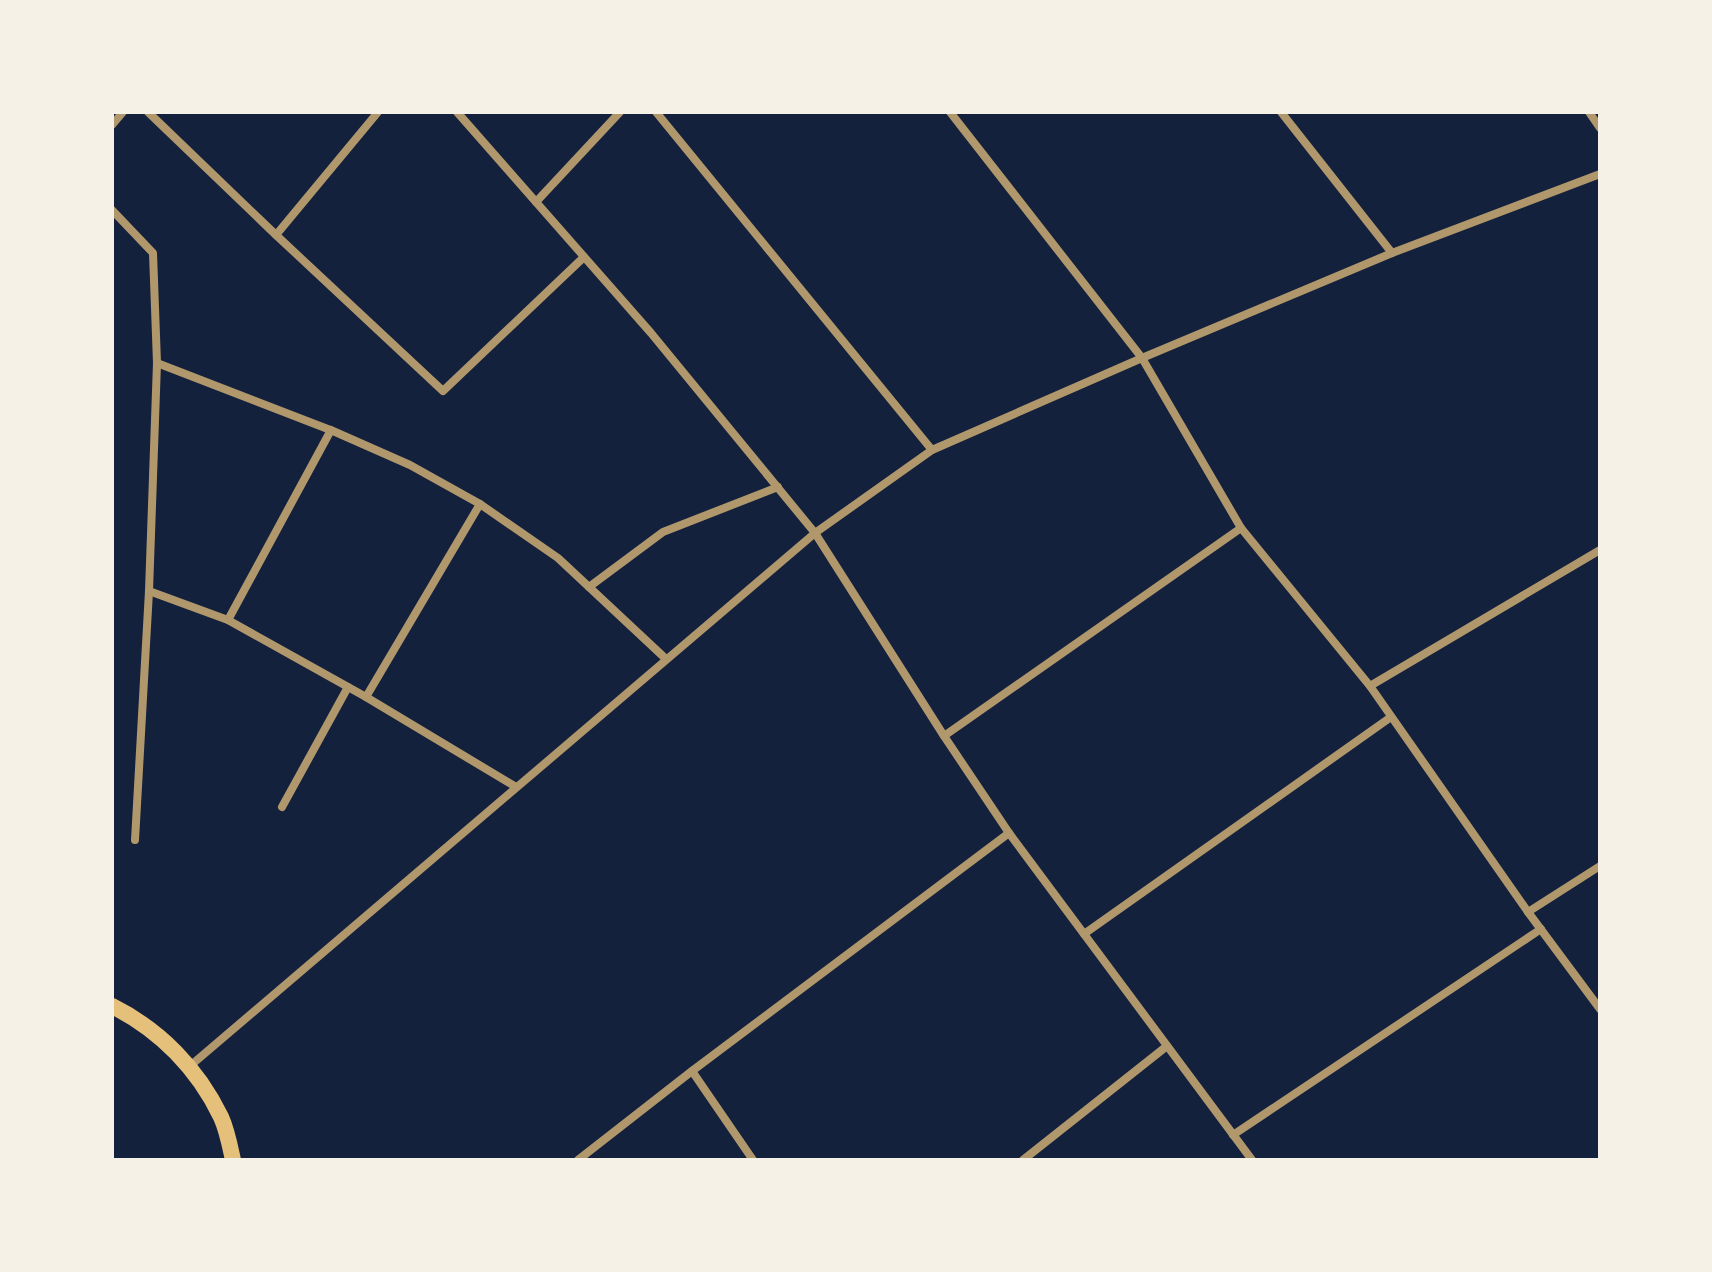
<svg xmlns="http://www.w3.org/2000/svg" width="1712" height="1272" font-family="'Times New Roman',serif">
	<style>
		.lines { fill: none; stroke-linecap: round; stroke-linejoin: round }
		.minor { stroke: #b1986c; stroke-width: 8 }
		.secondary { stroke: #e5c07b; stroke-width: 16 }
	</style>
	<rect width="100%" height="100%" fill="#14213d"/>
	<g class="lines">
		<g class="minor">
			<polyline points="148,112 276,235 443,391 584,257"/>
			<polyline points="457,112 651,333 815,533 944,736 1009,833 1252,1160"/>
			<polyline points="656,112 932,450"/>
			<polyline points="950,112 1142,358 1241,528 1370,686 1528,912 1600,1009"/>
			<polyline points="1281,112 1392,253"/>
			<polyline points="1589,112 1600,128"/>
			<polyline points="112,125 123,112"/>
			<polyline points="536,202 620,112"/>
			<polyline points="112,210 153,253 157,363 149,591 135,840"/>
			<polyline points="276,235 378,112"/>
			<polyline points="157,363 333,431 410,465 480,504 558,558 666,659"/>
			<polyline points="589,587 663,532 778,487"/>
			<polyline points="149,591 228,620 366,697 516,787"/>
			<polyline points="228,620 331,430"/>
			<polyline points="1370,686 1600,550"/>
			<polyline points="366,697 480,504"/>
			<polyline points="944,736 1241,528"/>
			<polyline points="282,807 348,687"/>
			<polyline points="1528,912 1600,866"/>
			<polyline points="1084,934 1391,717"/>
			<polyline points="190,1066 815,533 932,450 1142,358 1392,253 1600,174"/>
			<polyline points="692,1071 753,1160"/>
			<polyline points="1233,1135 1541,929"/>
			<polyline points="578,1160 692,1071 1009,833"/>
			<polyline points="1023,1160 1167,1046"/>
		</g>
		<path class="secondary" d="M 112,1006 C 160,1030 198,1069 221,1117 C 227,1130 230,1146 233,1160"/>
	</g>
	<rect width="1712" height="1272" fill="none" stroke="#f6f1e7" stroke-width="228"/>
</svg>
